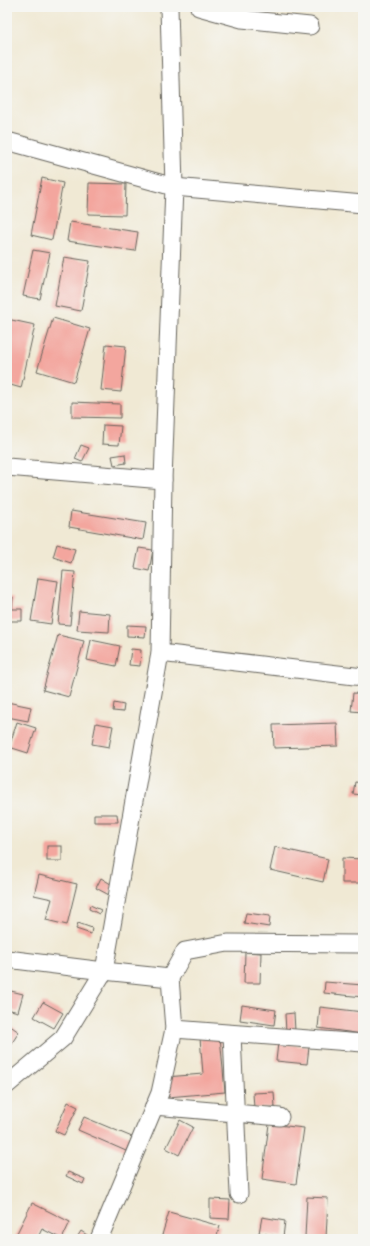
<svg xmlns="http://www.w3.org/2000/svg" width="370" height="1246" font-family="Kalam,sans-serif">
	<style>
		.building { fill: #f3a69e }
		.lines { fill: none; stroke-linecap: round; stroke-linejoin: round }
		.minor-casing { stroke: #66645c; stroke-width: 19 }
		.minor { stroke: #fff; stroke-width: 17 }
	</style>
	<rect width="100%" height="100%" fill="#f6f6f2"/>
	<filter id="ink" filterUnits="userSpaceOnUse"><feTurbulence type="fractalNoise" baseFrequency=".025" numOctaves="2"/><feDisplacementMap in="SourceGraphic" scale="8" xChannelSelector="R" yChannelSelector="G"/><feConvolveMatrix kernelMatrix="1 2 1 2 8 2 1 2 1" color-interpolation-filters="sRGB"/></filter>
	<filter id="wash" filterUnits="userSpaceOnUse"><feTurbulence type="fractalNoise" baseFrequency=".012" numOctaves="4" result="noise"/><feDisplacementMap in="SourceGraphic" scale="16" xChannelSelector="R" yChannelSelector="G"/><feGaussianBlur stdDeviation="0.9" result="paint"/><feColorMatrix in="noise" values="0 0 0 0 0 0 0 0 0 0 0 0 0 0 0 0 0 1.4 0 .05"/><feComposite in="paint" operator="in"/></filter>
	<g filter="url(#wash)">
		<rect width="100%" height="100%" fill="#f0e9d4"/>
		<g id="blocks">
			<g class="building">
				<polygon points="42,178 63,183 52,240 31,235"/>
				<polygon points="89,183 126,184 125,215 88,214"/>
				<polygon points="70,222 138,232 135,251 67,241"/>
				<polygon points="33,250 50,253 40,299 23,296"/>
				<polygon points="64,257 90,261 81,311 55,306"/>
				<polygon points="53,318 90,329 74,382 37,371"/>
				<polygon points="7,319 35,325 21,388 7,384"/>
				<polygon points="106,344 126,346 121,392 101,390"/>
				<polygon points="72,402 120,404 120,418 72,417"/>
				<polygon points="103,425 121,426 119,445 102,444"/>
				<polygon points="81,445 89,448 82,462 75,459"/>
				<polygon points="125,454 126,463 114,465 112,456"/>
				<polygon points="71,511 146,523 143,540 69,527"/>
				<polygon points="57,544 75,549 71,563 53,557"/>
				<polygon points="139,548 153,550 149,571 135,568"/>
				<polygon points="63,571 75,572 70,625 58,624"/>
				<polygon points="38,578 58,581 51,624 31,621"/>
				<polygon points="7,597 13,597 12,609 22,609 22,621 7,621"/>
				<polygon points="79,611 110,614 109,632 77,630"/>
				<polygon points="127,625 146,626 145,637 127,636"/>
				<polygon points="58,635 84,641 69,697 43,690"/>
				<polygon points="91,640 120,646 116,666 87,660"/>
				<polygon points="131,649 141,650 140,666 129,665"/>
				<polygon points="353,693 363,694 363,712 351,711"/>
				<polygon points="7,702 31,707 28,721 7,717"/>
				<polygon points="114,703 124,705 123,712 113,711"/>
				<polygon points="17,722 36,728 28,753 9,747"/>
				<polygon points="96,723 113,726 109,747 92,744"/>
				<polygon points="337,723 338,746 274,748 273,725"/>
				<polygon points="355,782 363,783 363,795 353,794"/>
				<polygon points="94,814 117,814 118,822 94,822"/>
				<rect x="47" y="846" width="15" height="15"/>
				<polygon points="275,847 328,859 323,882 270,870"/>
				<polygon points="342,858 363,859 363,883 342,883"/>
				<polygon points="39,875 77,884 67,925 46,920 52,899 34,895"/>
				<polygon points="101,878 114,886 109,895 96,888"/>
				<polygon points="90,905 101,910 99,914 89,909"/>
				<polygon points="246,913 270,916 269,927 244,923"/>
				<polygon points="78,923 92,928 91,934 76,929"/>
				<polygon points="245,952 261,953 260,983 244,983"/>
				<polygon points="325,982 363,985 363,997 324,993"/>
				<polygon points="7,990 23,994 18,1012 7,1009"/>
				<polygon points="43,1002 63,1013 54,1028 34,1017"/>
				<polygon points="242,1005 276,1010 274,1025 240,1020"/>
				<polygon points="320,1007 363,1012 363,1034 318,1028"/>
				<polygon points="294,1013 295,1031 286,1032 285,1014"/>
				<polygon points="9,1025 19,1032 10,1046 7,1044 7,1028"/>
				<polygon points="220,1036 225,1092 168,1097 166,1077 203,1074 200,1038"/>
				<polygon points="278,1043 309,1047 307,1064 276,1061"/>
				<polygon points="274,1092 275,1107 254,1108 253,1093"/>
				<polygon points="68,1102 78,1107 64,1135 55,1131"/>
				<polygon points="84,1117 132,1137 126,1151 78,1130"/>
				<polygon points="180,1120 193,1127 179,1155 166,1148"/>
				<polygon points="269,1124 304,1128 296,1184 262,1179"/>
				<polygon points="68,1172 85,1179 83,1184 66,1176"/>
				<polygon points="307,1197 328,1198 326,1238 305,1237"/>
				<polygon points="210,1199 230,1200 229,1219 210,1218"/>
				<polygon points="32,1203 70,1222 62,1239 42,1229 38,1237 43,1239 14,1239"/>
				<polygon points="169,1212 220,1226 216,1239 177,1239 162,1235"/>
				<polygon points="262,1217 285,1221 283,1237 259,1233"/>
				<polygon points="81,1231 90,1237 89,1239 76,1239"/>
			</g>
		</g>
	</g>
	<g filter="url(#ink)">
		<use href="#blocks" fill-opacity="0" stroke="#66645c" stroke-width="1"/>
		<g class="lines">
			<g class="minor-casing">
				<g id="minor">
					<polyline points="199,7 242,19 310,26"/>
					<polyline points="7,141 174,187 363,204"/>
					<polyline points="7,467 163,480 174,187 169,7"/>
					<polyline points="160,653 363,677"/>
					<polyline points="7,959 104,971 170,978"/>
					<polyline points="174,1029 363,1043"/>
					<polyline points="232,1034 239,1194"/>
					<polyline points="7,1085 63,1038 104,971 160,653 163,480"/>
					<polyline points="154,1106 280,1117"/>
					<polyline points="99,1239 160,1093 174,1029 170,978 185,951 228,943 363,944"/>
				</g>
			</g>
			<use href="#minor" class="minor"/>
		</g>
	</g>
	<rect width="370" height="1246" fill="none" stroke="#f6f6f2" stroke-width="24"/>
</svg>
